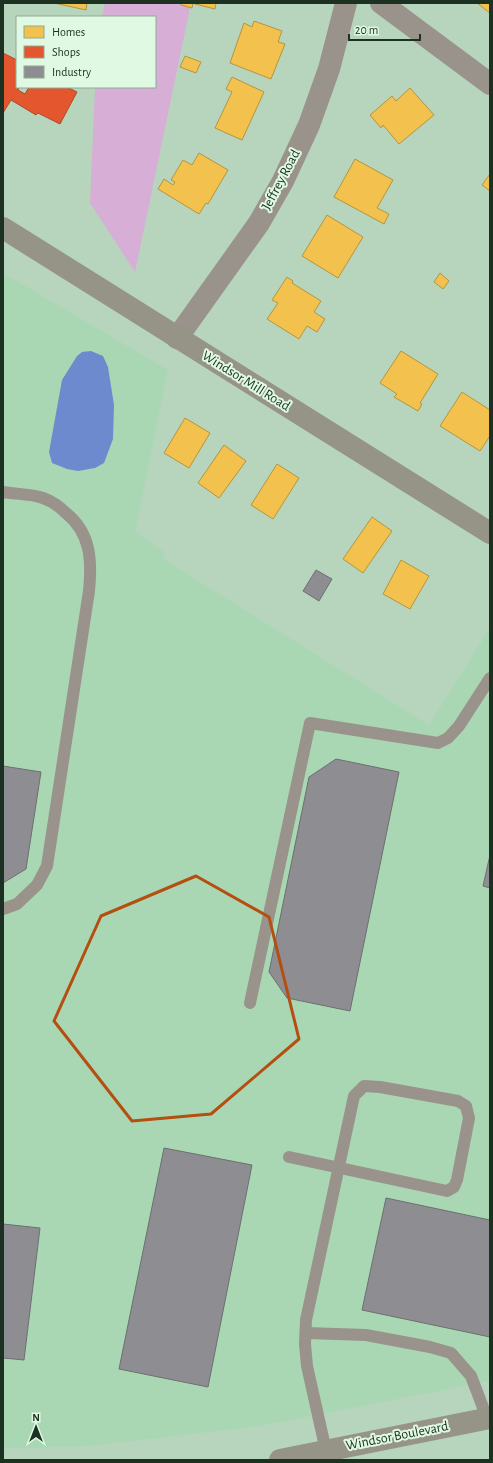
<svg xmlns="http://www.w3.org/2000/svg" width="493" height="1463" font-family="'Alegreya Sans',sans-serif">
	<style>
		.built { fill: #aad7b3 }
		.green { fill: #d7aed6 }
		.water { fill: #6e8ace }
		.homes { fill: #f2c14e; stroke: #b29640 }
		.shops { fill: #e4572e; stroke: #a84c2a }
		.industry { fill: #8d8d92; stroke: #6b7170 }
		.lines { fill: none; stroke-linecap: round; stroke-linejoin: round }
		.lane { stroke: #9a938b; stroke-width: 12 }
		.street { stroke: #9a938b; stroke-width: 22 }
		.secondary { stroke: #969387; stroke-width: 22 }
		.marked { fill: none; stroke: #b54f11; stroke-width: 3; stroke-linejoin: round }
		.labels { text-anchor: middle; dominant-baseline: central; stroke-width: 4; stroke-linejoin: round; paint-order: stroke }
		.street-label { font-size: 14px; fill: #1c3121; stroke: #dff9e3 }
	</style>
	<rect width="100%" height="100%" fill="#b7d4bd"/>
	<polygon class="built" points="3,273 168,370 135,532 164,552 163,559 429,725 490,628 490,1381 260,1426 89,1446 3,1448"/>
	<polygon class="green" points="105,3 191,3 135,272 90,203 95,87 155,87 155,17 102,17"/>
	<polygon class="water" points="91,351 103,356 108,367 114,405 113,439 104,463 95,468 78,471 67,469 52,463 49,452 62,380 77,356 82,352"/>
	<g class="homes">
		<polygon points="54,3 87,3 86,10"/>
		<polygon points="181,3 193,3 192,8 181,5"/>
		<polygon points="195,3 216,3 215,9 195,4"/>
		<polygon points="477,3 490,3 490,13"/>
		<polygon points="254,21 282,31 278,42 285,44 271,79 230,63 244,23 252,27"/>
		<polygon points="185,56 201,62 196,73 180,67"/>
		<polygon points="232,77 264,92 242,140 215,128 232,92 226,89"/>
		<polygon points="410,88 434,115 399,144 383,125 381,128 370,115 392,96 396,101"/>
		<polygon points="199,153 228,170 208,204 206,203 199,214 158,189 164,179 173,185 175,182 171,180 183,160 192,165"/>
		<polygon points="355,159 393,180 377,208 389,214 384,224 334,197"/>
		<polygon points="490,174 490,191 482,185"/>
		<polygon points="327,215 363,237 338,278 302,256"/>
		<polygon points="440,273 449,281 443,289 434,282"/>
		<polygon points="287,277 293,281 292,283 321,301 314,312 325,319 317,332 307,326 299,339 267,319 278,303 272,300"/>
		<polygon points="401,351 438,374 420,403 422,404 418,411 394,397 397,394 380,383"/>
		<polygon points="462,392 490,410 490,436 480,451 440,426"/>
		<polygon points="185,418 210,433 189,468 164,453"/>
		<polygon points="224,445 246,461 219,498 198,483"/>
		<polygon points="277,464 299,478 273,519 251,505"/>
		<polygon points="372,517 392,531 363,573 343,559"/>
		<polygon points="401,560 429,576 410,609 383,594"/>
	</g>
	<polygon class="shops" points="3,53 17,60 17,87 19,87 18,90 25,94 29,87 67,87 77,92 60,124 38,113 36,115 11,100 3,113"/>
	<g class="industry">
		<polygon points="316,570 332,579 319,601 303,591"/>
		<polygon points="336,759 399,772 350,1011 287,998 269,972 309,777"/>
		<polygon points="3,766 41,772 26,869 3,883"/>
		<polygon points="490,855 490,888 483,886"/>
		<polygon points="164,1148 252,1165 208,1387 119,1369"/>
		<polygon points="386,1198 490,1220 490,1337 362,1310"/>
		<polygon points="3,1224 40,1228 24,1360 3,1358"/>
	</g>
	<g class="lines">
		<g class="lane">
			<path d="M 3,492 C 15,494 32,494 43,498 C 51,501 60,507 66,513 C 91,533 92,561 89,591 L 47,866 L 37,885 L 17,904 L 3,909"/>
			<polyline points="250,1003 310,723 438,743 448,738 459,726 490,678"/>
			<polyline points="289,1157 447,1191 454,1187 457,1180 469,1118 466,1106 458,1101 380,1087 364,1086 354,1096 306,1320 305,1344 307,1366 326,1451"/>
			<polyline points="306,1333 366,1335 430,1347 451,1353 471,1376 487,1418"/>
		</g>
		<g class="street">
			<polyline points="381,3 490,84"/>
			<polyline points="177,338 259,223 283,181 309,125 329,69 346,3"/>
		</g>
		<g class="secondary">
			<polyline points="3,228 490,533"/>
			<polyline points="280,1460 490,1418"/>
		</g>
	</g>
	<path class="marked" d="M 196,876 L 269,917 L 299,1039 L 211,1114 L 132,1121 L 54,1021 L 101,916 Z"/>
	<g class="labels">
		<g class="street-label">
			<text transform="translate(281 180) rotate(-62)">Jeffrey Road</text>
			<text transform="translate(246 381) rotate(32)">Windsor Mill Road</text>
			<text transform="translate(397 1436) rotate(-11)">Windsor Boulevard</text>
		</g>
	</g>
	<rect width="493" height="1463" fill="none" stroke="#1c3121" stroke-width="8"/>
	<rect x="16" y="16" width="140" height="72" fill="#dff9e3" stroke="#91a995"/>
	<rect x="24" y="26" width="20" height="12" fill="#f2c14e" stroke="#91a995"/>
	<text x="52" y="36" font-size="12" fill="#1c3121">Homes</text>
	<rect x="24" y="46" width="20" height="12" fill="#e4572e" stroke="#91a995"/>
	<text x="52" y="56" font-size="12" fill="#1c3121">Shops</text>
	<rect x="24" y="66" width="20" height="12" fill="#8d8d92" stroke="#91a995"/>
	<text x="52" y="76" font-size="12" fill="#1c3121">Industry</text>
	<g transform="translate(36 1427)" stroke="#dff9e3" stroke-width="3" paint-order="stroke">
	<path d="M0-3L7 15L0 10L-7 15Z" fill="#1c3121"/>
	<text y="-6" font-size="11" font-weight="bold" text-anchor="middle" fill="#1c3121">N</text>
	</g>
	<path d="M349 34v6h71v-6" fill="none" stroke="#1c3121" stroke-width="2"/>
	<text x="355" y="34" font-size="12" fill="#1c3121" stroke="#dff9e3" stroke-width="3" paint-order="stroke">20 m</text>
</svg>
